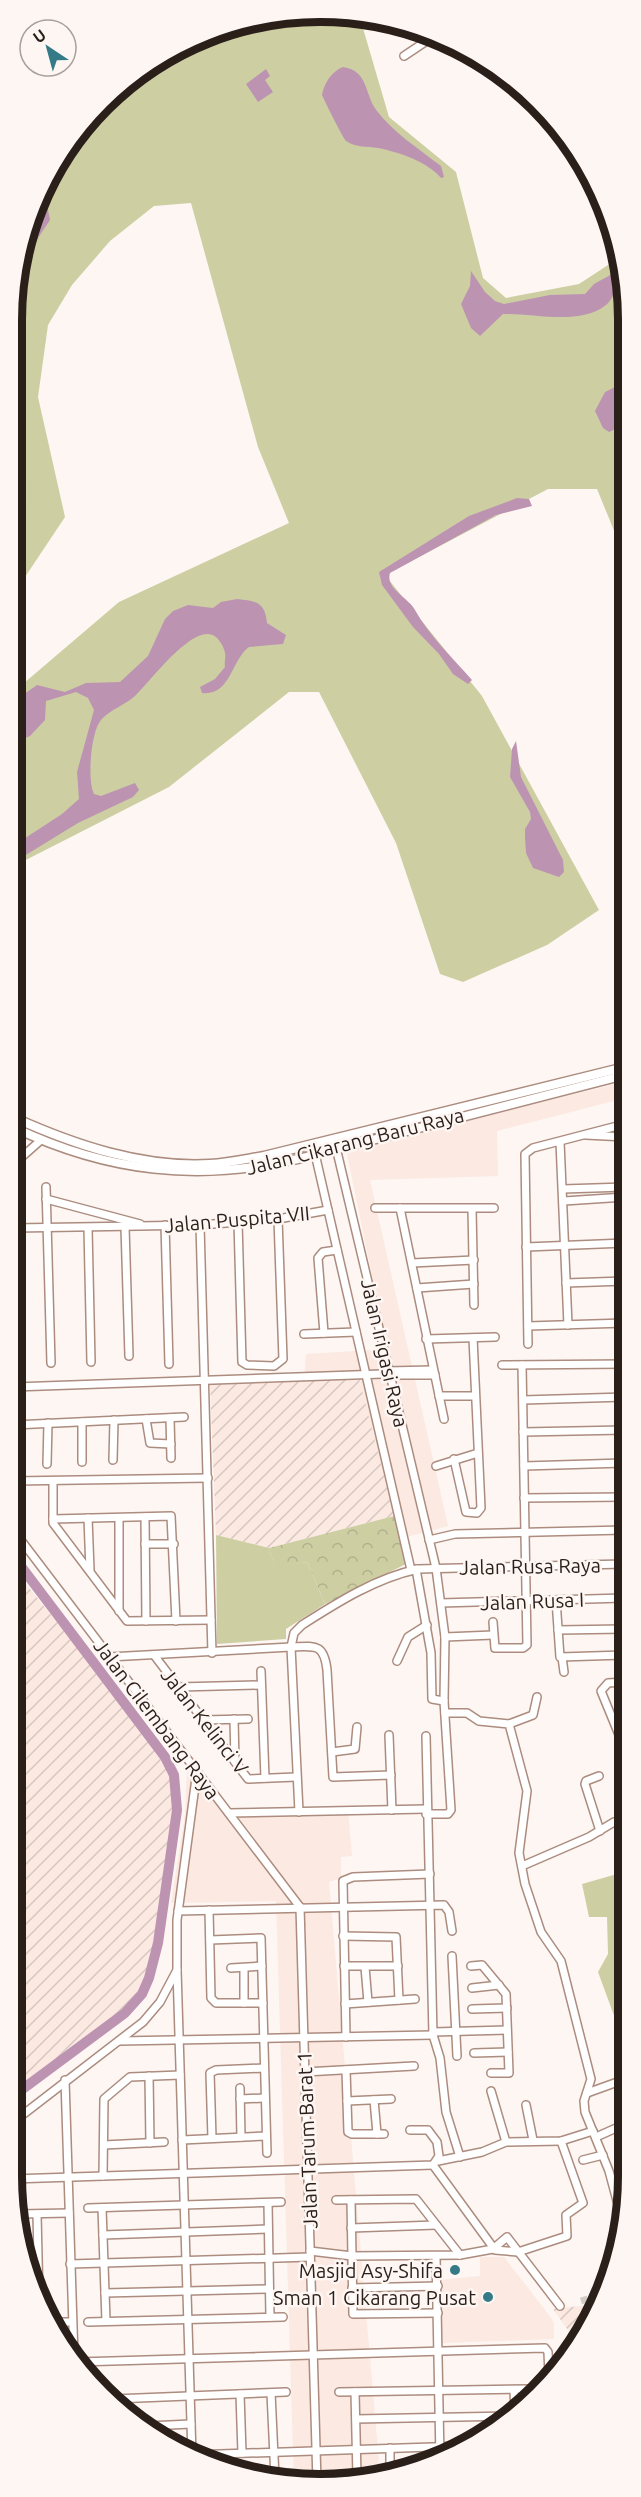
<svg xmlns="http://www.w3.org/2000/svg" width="641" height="2497" font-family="Ubuntu,sans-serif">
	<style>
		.built { fill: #fbe9e2 }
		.industrial { fill: url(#industrial-furrows) }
		.grass { fill: #cdcfa3 }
		.forest { fill: url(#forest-crowns) }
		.water { fill: #bd93b2 }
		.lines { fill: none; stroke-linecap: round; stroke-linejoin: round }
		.river { stroke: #bd93b2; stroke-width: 10 }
		.minor-tunnel { stroke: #d3cbc8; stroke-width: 7; stroke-dasharray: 7 3.5; stroke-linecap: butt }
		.minor-casing { stroke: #ac8c7f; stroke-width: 10 }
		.major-casing { stroke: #ac8c7f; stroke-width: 11 }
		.minor { stroke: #fff; stroke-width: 7 }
		.major { stroke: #fff; stroke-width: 8 }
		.poi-dot { fill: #357b87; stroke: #fdf6f3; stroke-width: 2 }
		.labels { text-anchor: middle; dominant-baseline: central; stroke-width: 5; stroke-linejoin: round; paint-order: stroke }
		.street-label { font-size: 20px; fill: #2b1f1a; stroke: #fdf6f3 }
		.poi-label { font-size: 20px; fill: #2b1f1a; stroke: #fdf6f3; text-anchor: end }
		.rim { fill: none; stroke: #2b1f1a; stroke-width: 8 }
	</style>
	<defs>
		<pattern id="industrial-furrows" width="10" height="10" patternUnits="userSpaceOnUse" patternTransform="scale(1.5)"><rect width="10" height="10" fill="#fbe9e2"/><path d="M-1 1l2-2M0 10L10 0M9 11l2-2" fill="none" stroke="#d7c7c1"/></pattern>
		<pattern id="forest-crowns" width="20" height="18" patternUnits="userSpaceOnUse" patternTransform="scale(1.5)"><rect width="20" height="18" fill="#cdcfa3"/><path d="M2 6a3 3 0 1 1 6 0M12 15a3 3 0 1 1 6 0" fill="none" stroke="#b0b18c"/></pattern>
	</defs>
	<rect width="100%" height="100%" fill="#fdf6f3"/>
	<g class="built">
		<polygon points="625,1082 625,1098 497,1131 498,1176 370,1180 448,1526 399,1539 359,1379 304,1380 306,1354 387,1349 346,1149"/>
		<polygon points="187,1768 230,1821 240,1814 275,1816 348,1811 352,1856 341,1857 341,1878 329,1882 380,2474 300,2484 294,2483 276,1901 171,1903 185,1815"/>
		<polygon points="480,2257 504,2257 549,2315 554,2323 554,2339 442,2343 439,2280 480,2276"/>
	</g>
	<g class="industrial">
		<polygon points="359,1378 394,1516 269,1548 216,1535 210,1382"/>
		<polygon points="14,1569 165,1757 174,1775 177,1810 149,1978 142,1994 125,2013 12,2098"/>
		<polygon points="598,2304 587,2331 577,2343 553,2309"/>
	</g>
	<g class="grass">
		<polygon points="260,18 360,18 389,117 456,172 483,278 506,298 579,284 608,265 620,261 626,281 626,560 597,489 548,489 385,575 482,696 599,910 547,945 463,982 440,974 396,843 319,692 289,692 169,787 16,865 17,689 119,602 289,523 258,447 191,203 154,206 110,241 72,285 48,325 38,397 65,517 17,589 18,261 64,149 149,64"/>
		<polygon points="216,1535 269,1548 275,1567 307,1562 325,1604 286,1629 286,1639 217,1644"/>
		<polygon points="617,1874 621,1894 624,1893 623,2040 598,1972 608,1954 607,1917 589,1917 582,1884"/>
	</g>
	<polygon class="forest" points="394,1516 406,1564 325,1604 307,1562 275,1568 269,1548"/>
	<g class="water">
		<path d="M 343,67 C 369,71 364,94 377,111 C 393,132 420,150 441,166 L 444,177 L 441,178 C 428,162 399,152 378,148 C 367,146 356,148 346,141 C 343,138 325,102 322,95 C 324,83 332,71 343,67 Z"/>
		<polygon points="266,69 270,76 265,80 273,92 258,102 246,84"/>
		<polygon points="45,195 50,220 36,241 23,248"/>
		<path d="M 623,268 L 626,280 C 614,286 615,298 606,305 C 580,326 534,313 503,314 L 480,336 L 471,328 L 461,304 L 470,286 L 471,271 L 485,292 L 495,301 L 504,304 L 550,295 L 585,294 L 594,284 Z"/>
		<polygon points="621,384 626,386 626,424 609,432 603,428 595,411 605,392"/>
		<path d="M 517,498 L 529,499 L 532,506 L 496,515 L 390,573 C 385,589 409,598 415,610 C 429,636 453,658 472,680 L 468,684 L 453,674 L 439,654 L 413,627 L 382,585 L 379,572 L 469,516 Z"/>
		<path d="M 237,599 C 256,601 265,602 267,623 L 286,635 L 283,644 L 249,647 C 231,660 231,696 202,693 L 200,687 L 215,679 L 225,667 C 224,662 226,657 225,653 C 224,647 220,641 216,637 C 195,620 151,681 136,695 C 126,705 106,711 99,723 C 91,736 87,780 94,794 L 101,796 L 135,783 L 139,790 L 133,797 L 78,823 L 16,861 L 16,844 L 62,814 L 79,799 L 77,772 L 94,710 L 88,698 L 76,692 L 46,701 L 45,720 L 30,736 L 16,742 L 17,699 L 37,685 L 65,692 L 86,683 L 120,682 L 148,656 L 165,619 L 173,611 L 188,605 L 213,608 L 221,602 Z"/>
		<polygon points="516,741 521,777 563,860 564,872 559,877 533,868 526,853 525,837 525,829 531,819 530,812 510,777 512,749"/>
	</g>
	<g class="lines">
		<polyline class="river" points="12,2097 125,2013 142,1994 149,1978 158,1943 177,1810 174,1775 165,1757 14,1557"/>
		<polyline class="minor-tunnel" points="581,2301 601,2295"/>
		<g class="minor-casing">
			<g id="minor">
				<polyline points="404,56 434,36"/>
				<polyline points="586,1135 625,1137"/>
				<polyline points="334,1139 436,1568 445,1637 444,1701 451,1810 448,1814 426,1814"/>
				<polyline points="560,1142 568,1325"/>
				<polyline points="313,1145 411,1570"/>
				<polyline points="15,1163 41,1140"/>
				<polyline points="46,1187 51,1363"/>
				<polyline points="563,1189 625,1187"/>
				<polyline points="46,1199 140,1224"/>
				<polyline points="564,1201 625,1197"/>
				<polyline points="375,1208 494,1208"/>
				<polyline points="400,1208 444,1419"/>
				<polyline points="472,1209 474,1305"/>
				<polyline points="238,1222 242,1362 247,1365 274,1366 283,1359 278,1219"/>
				<polyline points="165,1225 169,1364"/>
				<polyline points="200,1225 212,1653"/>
				<polyline points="125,1227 129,1356"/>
				<polyline points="15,1228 200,1225 278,1219 328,1210"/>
				<polyline points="88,1228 91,1362"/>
				<polyline points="526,1247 625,1243"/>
				<polyline points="412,1263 474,1260"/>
				<polyline points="566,1283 625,1281"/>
				<polyline points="417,1288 474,1284"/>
				<polyline points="528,1326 625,1323"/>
				<polyline points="324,1333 318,1258 323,1252 337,1250"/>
				<polyline points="304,1334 356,1332"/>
				<polyline points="426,1339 495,1337"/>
				<polyline points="528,1344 525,1154 533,1148 625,1124"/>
				<polyline points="502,1365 625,1364"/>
				<polyline points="387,1371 433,1370"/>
				<polyline points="386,1375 435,1375"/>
				<polyline points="14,1387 382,1374"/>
				<polyline points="439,1396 473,1396"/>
				<polyline points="523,1400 625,1397"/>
				<polyline points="170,1418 171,1458"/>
				<polyline points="146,1419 150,1443 171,1444"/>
				<polyline points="82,1422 82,1462"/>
				<polyline points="14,1425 184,1417"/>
				<polyline points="523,1432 624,1430"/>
				<polyline points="454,1459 466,1512 477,1513 481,1508 473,1338"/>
				<polyline points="113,1460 114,1420"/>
				<polyline points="47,1464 48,1423"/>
				<polyline points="436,1466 478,1453"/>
				<polyline points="524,1466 624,1463"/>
				<polyline points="14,1481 208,1478"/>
				<polyline points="53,1481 53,1523 127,1621 211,1620"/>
				<polyline points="524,1498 624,1497"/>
				<polyline points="145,1517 146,1621"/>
				<polyline points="88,1518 90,1570"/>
				<polyline points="119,1518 119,1611"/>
				<polyline points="53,1519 171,1516 176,1621"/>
				<polyline points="623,1530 624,1566"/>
				<polyline points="14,1531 300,1907"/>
				<polyline points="429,1540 455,1534 624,1530"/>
				<polyline points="145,1544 174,1544"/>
				<polyline points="416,1569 431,1653 432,1699 444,1701"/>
				<polyline points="556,1600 560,1657 624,1655"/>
				<polyline points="441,1603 624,1598"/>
				<polyline points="493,1622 495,1648 523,1648 527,1645 522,1365"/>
				<polyline points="558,1630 624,1629"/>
				<polyline points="445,1637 493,1635"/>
				<polyline points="154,1655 248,1779 296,1777"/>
				<path d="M 109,1657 L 291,1647 C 315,1646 324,1643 327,1670 L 333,1777 L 391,1775"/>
				<polyline points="562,1657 564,1672"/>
				<polyline points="397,1661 408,1637 427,1625"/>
				<polyline points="261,1671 265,1778"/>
				<polyline points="179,1687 261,1685"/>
				<polyline points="445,1713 467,1713 479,1721 509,1724 527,1791 519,1853 525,1884 541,1932 561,1961 591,2079 584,2101 585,2112 609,2171 623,2223"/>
				<polyline points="234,1719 235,1762"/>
				<polyline points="203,1720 248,1719"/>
				<polyline points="614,1721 624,1717"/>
				<polyline points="509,1724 533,1715 537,1697"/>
				<polyline points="389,1735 392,1810"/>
				<polyline points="426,1736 433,2035 440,2058 446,2112 460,2157"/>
				<polyline points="622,1742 601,1691 608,1683 624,1682"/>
				<polyline points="332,1752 355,1749 357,1727"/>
				<polyline points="599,1776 586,1781 585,1784 600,1831"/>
				<path d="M 299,1812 L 291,1647 L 294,1633 L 302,1625 C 338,1602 376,1578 418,1569 L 624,1564"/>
				<polyline points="229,1813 426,1809"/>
				<polyline points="522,1866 589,1837 614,1822 624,1821"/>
				<polyline points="300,1907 317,2482"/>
				<polyline points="209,1910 211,1998 216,2003 263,2003"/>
				<polyline points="178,1911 444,1905 449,1912 452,1931"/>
				<polyline points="343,1936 396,1937 399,2000"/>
				<polyline points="210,1940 261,1938 267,2153"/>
				<polyline points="452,1956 457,2056"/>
				<polyline points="344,1966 398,1966"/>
				<polyline points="471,1966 482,1965 506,1994 509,2073 491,2073"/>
				<polyline points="365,1967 368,2002"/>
				<polyline points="231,1968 262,1966"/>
				<polyline points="244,1968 244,2003"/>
				<polyline points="177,1970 192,2455"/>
				<polyline points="472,1988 499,1985"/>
				<polyline points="345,2004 415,1999"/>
				<polyline points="472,2009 507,2008"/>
				<polyline points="433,2032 507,2030"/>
				<polyline points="346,2037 343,1881 353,1877 430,1874"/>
				<polyline points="119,2041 433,2035"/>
				<polyline points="474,2053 508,2052"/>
				<polyline points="346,2070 348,2132 352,2134 384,2134"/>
				<polyline points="305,2072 414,2066"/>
				<polyline points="149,2076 150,2143"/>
				<polyline points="65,2080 74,2357"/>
				<polyline points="240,2088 241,2137"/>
				<polyline points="491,2091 506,2142"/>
				<polyline points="587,2093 623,2080"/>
				<polyline points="240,2099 265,2098"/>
				<polyline points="374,2100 377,2134"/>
				<polyline points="347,2101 391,2099"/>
				<polyline points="526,2105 533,2140"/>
				<polyline points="12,2123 143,2022 160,2002 177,1970 177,1920 197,1771"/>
				<polyline points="596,2137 623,2125"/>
				<polyline points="212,2138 210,2073 216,2070 264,2068"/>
				<polyline points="182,2140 266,2136"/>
				<polyline points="104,2145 164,2142"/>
				<polyline points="583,2160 603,2155"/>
				<polyline points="438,2161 482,2152 506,2142 561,2141 593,2131"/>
				<polyline points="433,2165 495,2250 518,2252 567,2236 566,2215 583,2203 561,2141"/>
				<polyline points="103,2176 104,2099 130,2077 180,2075"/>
				<polyline points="12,2179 433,2165 439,2156 437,2142 428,2130 410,2130"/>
				<polyline points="336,2200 416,2199 460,2255"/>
				<polyline points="351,2200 353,2314 438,2313"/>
				<polyline points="268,2203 270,2317"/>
				<polyline points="88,2208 281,2202"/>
				<polyline points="102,2208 106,2321"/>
				<polyline points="20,2214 69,2213"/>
				<polyline points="37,2214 39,2300"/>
				<polyline points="351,2228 436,2225"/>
				<polyline points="103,2235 268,2229"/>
				<polyline points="310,2251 352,2256 460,2255 493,2249 507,2237 560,2306"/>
				<polyline points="436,2257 440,2458"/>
				<polyline points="70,2264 310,2257"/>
				<polyline points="352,2288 438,2286"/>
				<polyline points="105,2293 269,2289"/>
				<polyline points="53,2322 72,2322"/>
				<polyline points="88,2322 283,2317"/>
				<polyline points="78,2362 545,2348 548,2352 549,2375"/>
				<polyline points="514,2390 515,2414"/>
				<polyline points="339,2392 529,2389"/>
				<polyline points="355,2392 357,2477"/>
				<polyline points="271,2393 275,2478"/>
				<polyline points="240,2394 242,2453"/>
				<polyline points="114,2399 286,2392"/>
				<polyline points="356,2419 513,2416"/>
				<polyline points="148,2426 191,2424"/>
				<polyline points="390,2448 390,2473"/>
				<polyline points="191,2455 462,2446"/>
			</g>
		</g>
		<g class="major-casing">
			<g id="major">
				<path d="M 15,1118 C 75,1145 143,1168 210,1164 C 228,1163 246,1159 264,1156 L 625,1067"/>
				<path d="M 15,1128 C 108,1172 198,1182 298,1159 L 625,1075"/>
			</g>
		</g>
		<use href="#minor" class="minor"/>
		<use href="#major" class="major"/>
	</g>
	<g class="poi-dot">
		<circle cx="455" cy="2270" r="6"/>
		<circle cx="488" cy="2297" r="6"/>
	</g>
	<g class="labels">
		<g class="street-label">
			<text transform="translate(355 1141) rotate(-14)">Jalan Cikarang Baru Raya</text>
			<text transform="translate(237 1219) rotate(-5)">Jalan Puspita VII</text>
			<text transform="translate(385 1353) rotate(77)">Jalan Irigasi Raya</text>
			<text transform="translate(530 1566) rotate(-1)">Jalan Rusa Raya</text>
			<text transform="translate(532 1601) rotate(-2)">Jalan Rusa I</text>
			<text transform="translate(157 1719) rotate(53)">Jalan Cilembang Raya</text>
			<text transform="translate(205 1721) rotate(52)">Jalan Kelinci V</text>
			<text transform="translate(307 2140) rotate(-92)">Jalan Tarum Barat 1</text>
		</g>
		<g class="poi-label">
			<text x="443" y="2270">Masjid Asy-Shifa</text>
			<text x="476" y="2297">Sman 1 Cikarang Pusat</text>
		</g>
	</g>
	<path d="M0 0H641V2497H0ZM320 22H320A298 298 0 0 1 618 320V2176A298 298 0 0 1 320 2474H320A298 298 0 0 1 22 2176V320A298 298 0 0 1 320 22Z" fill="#fdf6f3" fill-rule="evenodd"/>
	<path class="rim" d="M320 22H320A298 298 0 0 1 618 320V2176A298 298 0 0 1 320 2474H320A298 298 0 0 1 22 2176V320A298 298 0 0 1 320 22Z"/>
	<g transform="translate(48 48) rotate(324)"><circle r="28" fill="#fdf6f3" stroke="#a9a09c" stroke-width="1.5"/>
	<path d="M0-4.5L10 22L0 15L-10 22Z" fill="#357b87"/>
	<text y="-9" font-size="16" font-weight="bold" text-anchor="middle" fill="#2b1f1a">U</text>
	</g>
</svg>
